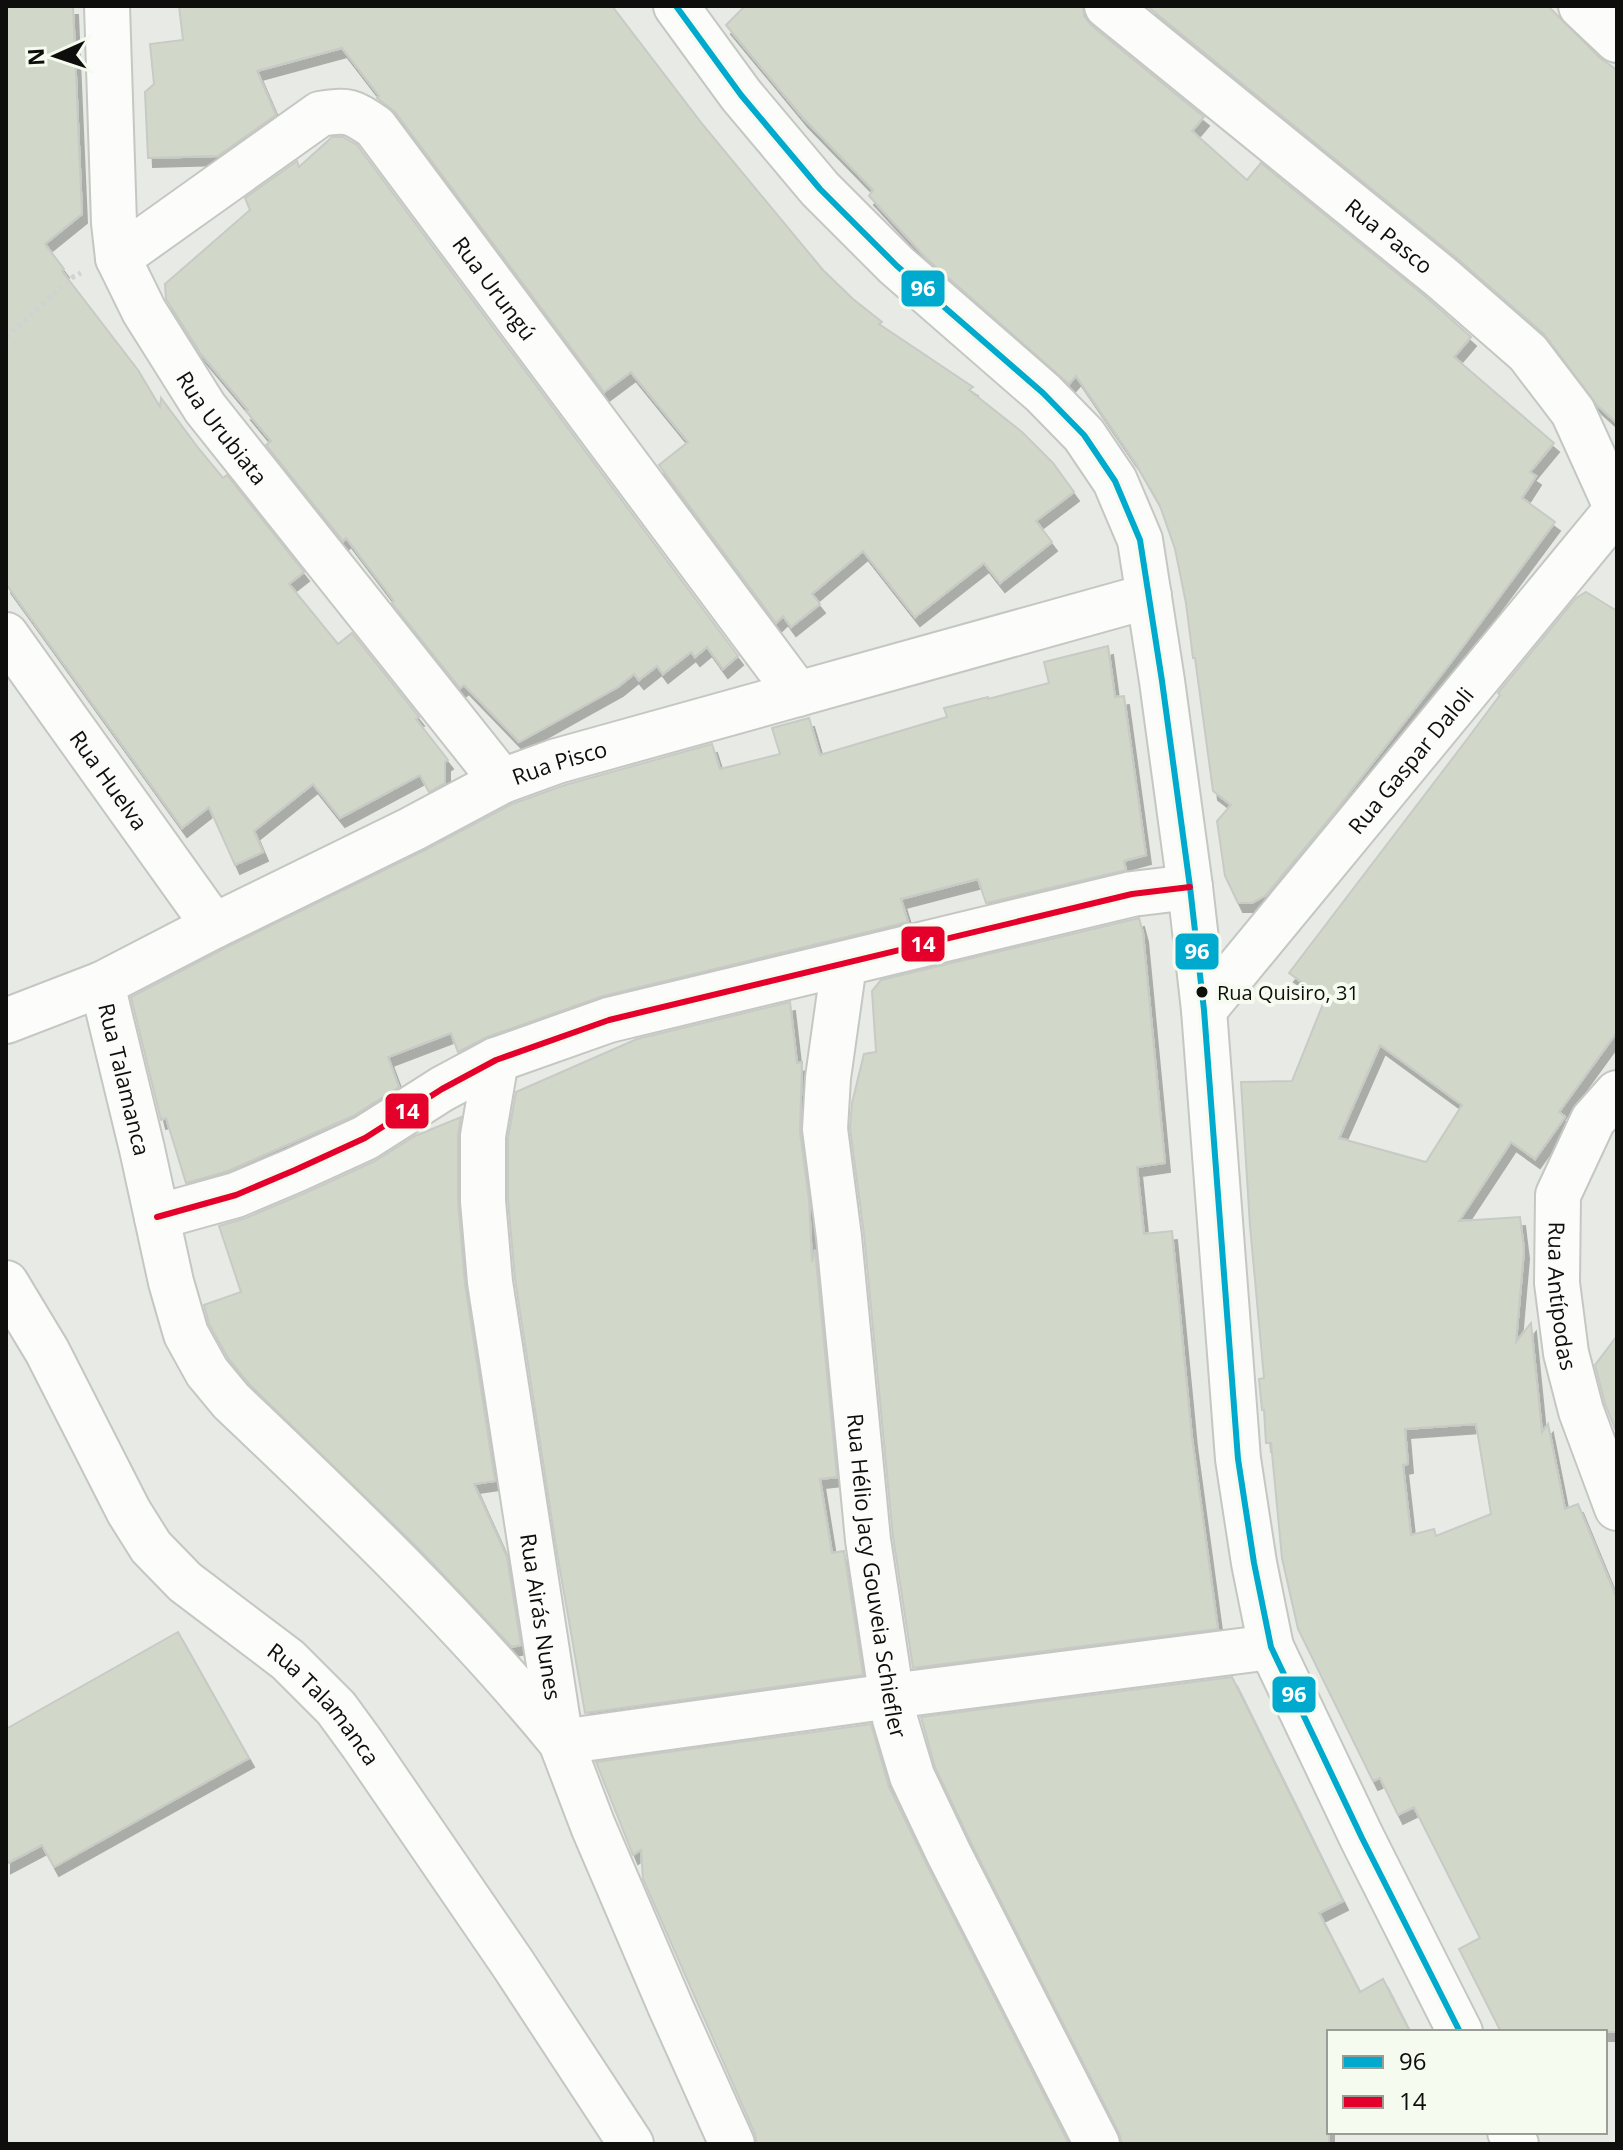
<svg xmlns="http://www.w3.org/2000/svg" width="1623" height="2150" font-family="'Open Sans',sans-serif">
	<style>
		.building { fill: #d1d7c9; stroke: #c8cac5; stroke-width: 2; fill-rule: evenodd; filter: url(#shadow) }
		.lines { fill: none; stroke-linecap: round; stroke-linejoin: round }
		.minor-casing { stroke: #c4c7c2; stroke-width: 48 }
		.path { stroke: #d1d2d1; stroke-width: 5; stroke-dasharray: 4 4; stroke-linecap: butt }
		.minor { stroke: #fcfcfb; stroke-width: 44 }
		.bus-1-casing { stroke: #f6fbf0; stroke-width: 12 }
		.bus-2-casing { stroke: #f6fbf0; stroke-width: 12 }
		.bus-1 { stroke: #00a9ce; stroke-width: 6 }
		.bus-2 { stroke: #e4002b; stroke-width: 6 }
		.bus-dot { fill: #0e0f0c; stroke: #f6fbf0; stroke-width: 3 }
		.labels { text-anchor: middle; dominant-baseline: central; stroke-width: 8; stroke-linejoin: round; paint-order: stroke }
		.bus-label { font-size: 20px; fill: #0e0f0c; stroke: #f6fbf0; text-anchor: start }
		.street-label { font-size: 22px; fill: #0e0f0c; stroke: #f6fbf0 }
		.line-badge { stroke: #f6fbf0; stroke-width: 3 }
		.badge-label { font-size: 22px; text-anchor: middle; font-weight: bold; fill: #fff }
	</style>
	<defs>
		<filter id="shadow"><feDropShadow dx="5" dy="9" stdDeviation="0" flood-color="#0004"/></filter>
	</defs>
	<rect width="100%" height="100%" fill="#e8ebe5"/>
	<g class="building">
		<polygon points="6,6 73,6 82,214 45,244 64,269 62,271 138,370 160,407 161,398 199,449 223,478 227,475 304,572 289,584 338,644 352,633 419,717 416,719 448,760 445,762 445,783 429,792 420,775 340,818 313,784 254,831 263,852 235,865 209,807 182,828 6,584"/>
		<polygon points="179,6 612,6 703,125 823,270 853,299 882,322 879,324 973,387 969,390 1022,432 1053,463 1074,492 1036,521 1052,542 1000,583 984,563 915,617 863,551 812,594 820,604 791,627 783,616 776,623 659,465 688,442 631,372 604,392 395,112 377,98 379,96 342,48 257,71 276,115 218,156 148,158 145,92 154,84 150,44 183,40"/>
		<polygon points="745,6 1083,6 1084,16 1091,25 1204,117 1192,131 1247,180 1261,163 1426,297 1471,337 1454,357 1554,443 1530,472 1536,476 1522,498 1555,522 1452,661 1329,819 1266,895 1252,903 1238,903 1225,876 1217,821 1231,805 1213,791 1195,658 1193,658 1186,603 1175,549 1160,506 1136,464 1076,376 1069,384 927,259 869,196 873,190 803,118 726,25"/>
		<polygon points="1147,6 1548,6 1600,58 1617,70 1617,423 1597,405 1544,334 1458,259"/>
		<polygon points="332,137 343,137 357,145 738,656 723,669 707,647 695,657 691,652 663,674 657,666 639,680 634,674 618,687 519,742 464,685 460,688 392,603 394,601 346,538 343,541 266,445 271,441 246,411 248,410 201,354 166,299 165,284 250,210 245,198 297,161 299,167"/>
		<path d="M 1586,592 L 1617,611 L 1617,1032 L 1559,1112 L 1565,1117 L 1535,1159 L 1511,1142 L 1459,1221 L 1520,1217 L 1524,1250 L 1516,1342 L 1531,1323 L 1542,1432 L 1548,1424 L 1565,1509 L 1578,1504 L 1617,1599 L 1617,2032 L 1501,2032 L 1459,1949 L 1480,1938 L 1414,1807 L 1398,1815 L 1380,1778 L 1373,1781 L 1298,1629 L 1282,1558 L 1271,1443 L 1266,1443 L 1264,1410 L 1262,1410 L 1259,1379 L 1264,1378 L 1250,1226 L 1241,1082 L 1292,1081 L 1325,999 L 1289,973 L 1468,738 L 1500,695 L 1498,693 L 1576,598 ZM 1380,1045 L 1462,1105 L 1426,1162 L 1339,1138 ZM 1476,1424 L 1491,1514 L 1436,1536 L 1434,1529 L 1411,1535 L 1403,1465 L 1408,1464 L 1405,1429 Z"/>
		<polygon points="1108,646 1115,697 1124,696 1146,855 1124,861 1126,870 986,903 978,879 901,899 908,922 603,996 487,1037 458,1052 451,1033 388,1057 399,1087 353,1116 228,1171 186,1183 166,1118 161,1120 131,997 225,948 423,851 512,804 565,785 712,744 720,769 780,754 772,728 809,718 820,755 947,717 944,708 988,697 988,699 1049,683 1044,662"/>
		<polygon points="1139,918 1143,933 1165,1163 1137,1167 1144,1234 1172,1231 1192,1438 1218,1629 913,1668 893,1537 864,1234 850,1128 852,1103 864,1054 876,1052 872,991 881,980"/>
		<polygon points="790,1002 797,1063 802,1062 800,1132 809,1200 812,1262 815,1250 837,1477 820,1479 832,1553 844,1551 863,1675 585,1713 556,1547 515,1279 508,1200 508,1138 516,1092 637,1039"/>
		<polygon points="461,1117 458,1136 458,1201 465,1284 495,1481 474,1484 507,1557 521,1645 512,1647 419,1549 249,1384 228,1358 209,1324 204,1305 241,1292 219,1226 246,1218 305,1193 375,1161 415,1136"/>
		<polygon points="1617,1336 1617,1433 1605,1404 1595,1365"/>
		<polygon points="178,1632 249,1758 54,1867 42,1845 6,1864 6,1729"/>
		<polygon points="1232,1677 1343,1901 1319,1913 1360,1992 1383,1979 1410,2032 1329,2032 1329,2144 1122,2144 1119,2133 971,1843 935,1767 921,1717"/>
		<polygon points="871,1724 889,1787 927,1865 1069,2144 757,2144 755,2134 643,1879 641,1850 633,1855 596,1762"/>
	</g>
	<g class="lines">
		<g class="minor-casing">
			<g id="minor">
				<path id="s1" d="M 107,6 L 114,223 L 118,258 L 144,311 L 205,408 L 502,781"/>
				<polyline points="676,6 741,95 820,189 897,266 1043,393 1084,435 1115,481 1140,540 1162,681 1190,887 1204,1010 1238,1459 1254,1563 1271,1647 1362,1838 1460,2032"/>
				<path id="s2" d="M 1107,6 L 1442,278 L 1528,353 L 1573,412 L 1617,509"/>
				<polyline points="1581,6 1617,40"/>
				<path id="s3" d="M 118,258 L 320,114 C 347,109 352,111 375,127 L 798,694"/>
				<path id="s4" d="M 6,635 L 214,926"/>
				<path id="s5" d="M 844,964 L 828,1078 L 825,1129 L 839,1237 L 868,1540 L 895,1719 L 912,1776 L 949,1854 L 1097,2144"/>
				<path id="s6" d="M 102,984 L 142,1149 L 171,1282 L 186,1334 L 207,1372 L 231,1401 C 346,1510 460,1619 561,1742 L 891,1696 L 1271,1647"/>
				<path id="s7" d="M 1204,1010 L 1617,509"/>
				<path id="s8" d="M 6,1021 L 102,984 L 214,926 L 412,829 L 502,781 L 557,761 L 1149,596"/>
				<path id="s9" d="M 496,1060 L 483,1136 L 483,1201 L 490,1282 L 561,1742 L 593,1826 L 671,2008 L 732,2144"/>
				<path id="s10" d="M 1617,1093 L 1593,1120 L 1558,1195 L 1557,1283 L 1566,1353 L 1581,1411 L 1617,1508"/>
				<polyline points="157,1217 236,1195 295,1170 365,1138 442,1089 496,1060 609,1020 1132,894 1190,887"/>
				<path id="s11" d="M 6,1283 L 47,1351 L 129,1512 L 151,1547 L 185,1582 L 288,1660 L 336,1708 L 363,1745 L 513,1964 L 631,2144"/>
				<polyline points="1510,2132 1516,2144"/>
			</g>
		</g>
		<polyline class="path" points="6,337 73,277 81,273"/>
		<use href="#minor" class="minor"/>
		<g class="bus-1-casing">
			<polyline id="bus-1" points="676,6 741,95 820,189 897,266 1043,393 1084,435 1115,481 1140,540 1162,681 1190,887 1204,1010 1238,1459 1254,1563 1271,1647 1362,1838 1460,2032"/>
		</g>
		<g class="bus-2-casing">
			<polyline id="bus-2" points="157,1217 236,1195 295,1170 365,1138 442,1089 496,1060 609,1020 1132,894 1190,887"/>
		</g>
		<use href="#bus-1" class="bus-1"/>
		<use href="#bus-2" class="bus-2"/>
	</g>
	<circle class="bus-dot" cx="1202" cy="992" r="7"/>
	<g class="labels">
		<g class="bus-label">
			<text x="1217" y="992">Rua Quisiro, 31</text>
		</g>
		<g class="street-label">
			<text stroke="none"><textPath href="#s2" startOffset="364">Rua Pasco</textPath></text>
			<text stroke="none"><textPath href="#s3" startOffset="508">Rua Urungú</textPath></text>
			<text stroke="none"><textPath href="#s1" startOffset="452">Rua Urubiata</textPath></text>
			<text stroke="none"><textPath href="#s7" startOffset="324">Rua Gaspar Daloli</textPath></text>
			<text stroke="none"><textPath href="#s8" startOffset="612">Rua Pisco</textPath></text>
			<text stroke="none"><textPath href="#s4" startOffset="178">Rua Huelva</textPath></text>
			<text stroke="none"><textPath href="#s6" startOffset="98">Rua Talamanca</textPath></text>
			<text stroke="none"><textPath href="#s10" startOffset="220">Rua Antípodas</textPath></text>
			<text stroke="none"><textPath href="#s5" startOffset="616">Rua Hélio Jacy Gouveia Schiefler</textPath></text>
			<text stroke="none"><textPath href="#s9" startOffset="562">Rua Airás Nunes</textPath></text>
			<text stroke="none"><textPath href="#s11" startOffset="536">Rua Talamanca</textPath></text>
		</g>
	</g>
	<g class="line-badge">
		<rect x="900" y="269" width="46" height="39" rx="8" fill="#00a9ce"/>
		<rect x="900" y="925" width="46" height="38" rx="8" fill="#e4002b"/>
		<rect x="1174" y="932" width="46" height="39" rx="8" fill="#00a9ce"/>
		<rect x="384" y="1092" width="46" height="38" rx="8" fill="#e4002b"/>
		<rect x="1271" y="1675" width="46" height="39" rx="8" fill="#00a9ce"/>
	</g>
	<g class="badge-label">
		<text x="923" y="296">96</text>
		<text x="923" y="952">14</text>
		<text x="1197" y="959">96</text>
		<text x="407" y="1119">14</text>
		<text x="1294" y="1702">96</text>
	</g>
	<rect width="1623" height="2150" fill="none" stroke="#0e0f0c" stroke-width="16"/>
	<rect x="1327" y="2030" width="280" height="104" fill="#f6fbf0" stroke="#999d95" stroke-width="2"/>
	<rect x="1343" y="2056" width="40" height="12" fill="#00a9ce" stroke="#999d95" stroke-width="2"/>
	<text x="1399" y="2070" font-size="24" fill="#0e0f0c">96</text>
	<rect x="1343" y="2096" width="40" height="12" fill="#e4002b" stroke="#999d95" stroke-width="2"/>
	<text x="1399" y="2110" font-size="24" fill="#0e0f0c">14</text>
	<g transform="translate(56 56) rotate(267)" stroke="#f6fbf0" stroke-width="6" paint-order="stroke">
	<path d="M0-6L14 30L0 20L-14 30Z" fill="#0e0f0c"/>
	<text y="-12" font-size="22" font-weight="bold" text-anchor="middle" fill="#0e0f0c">N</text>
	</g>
</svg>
